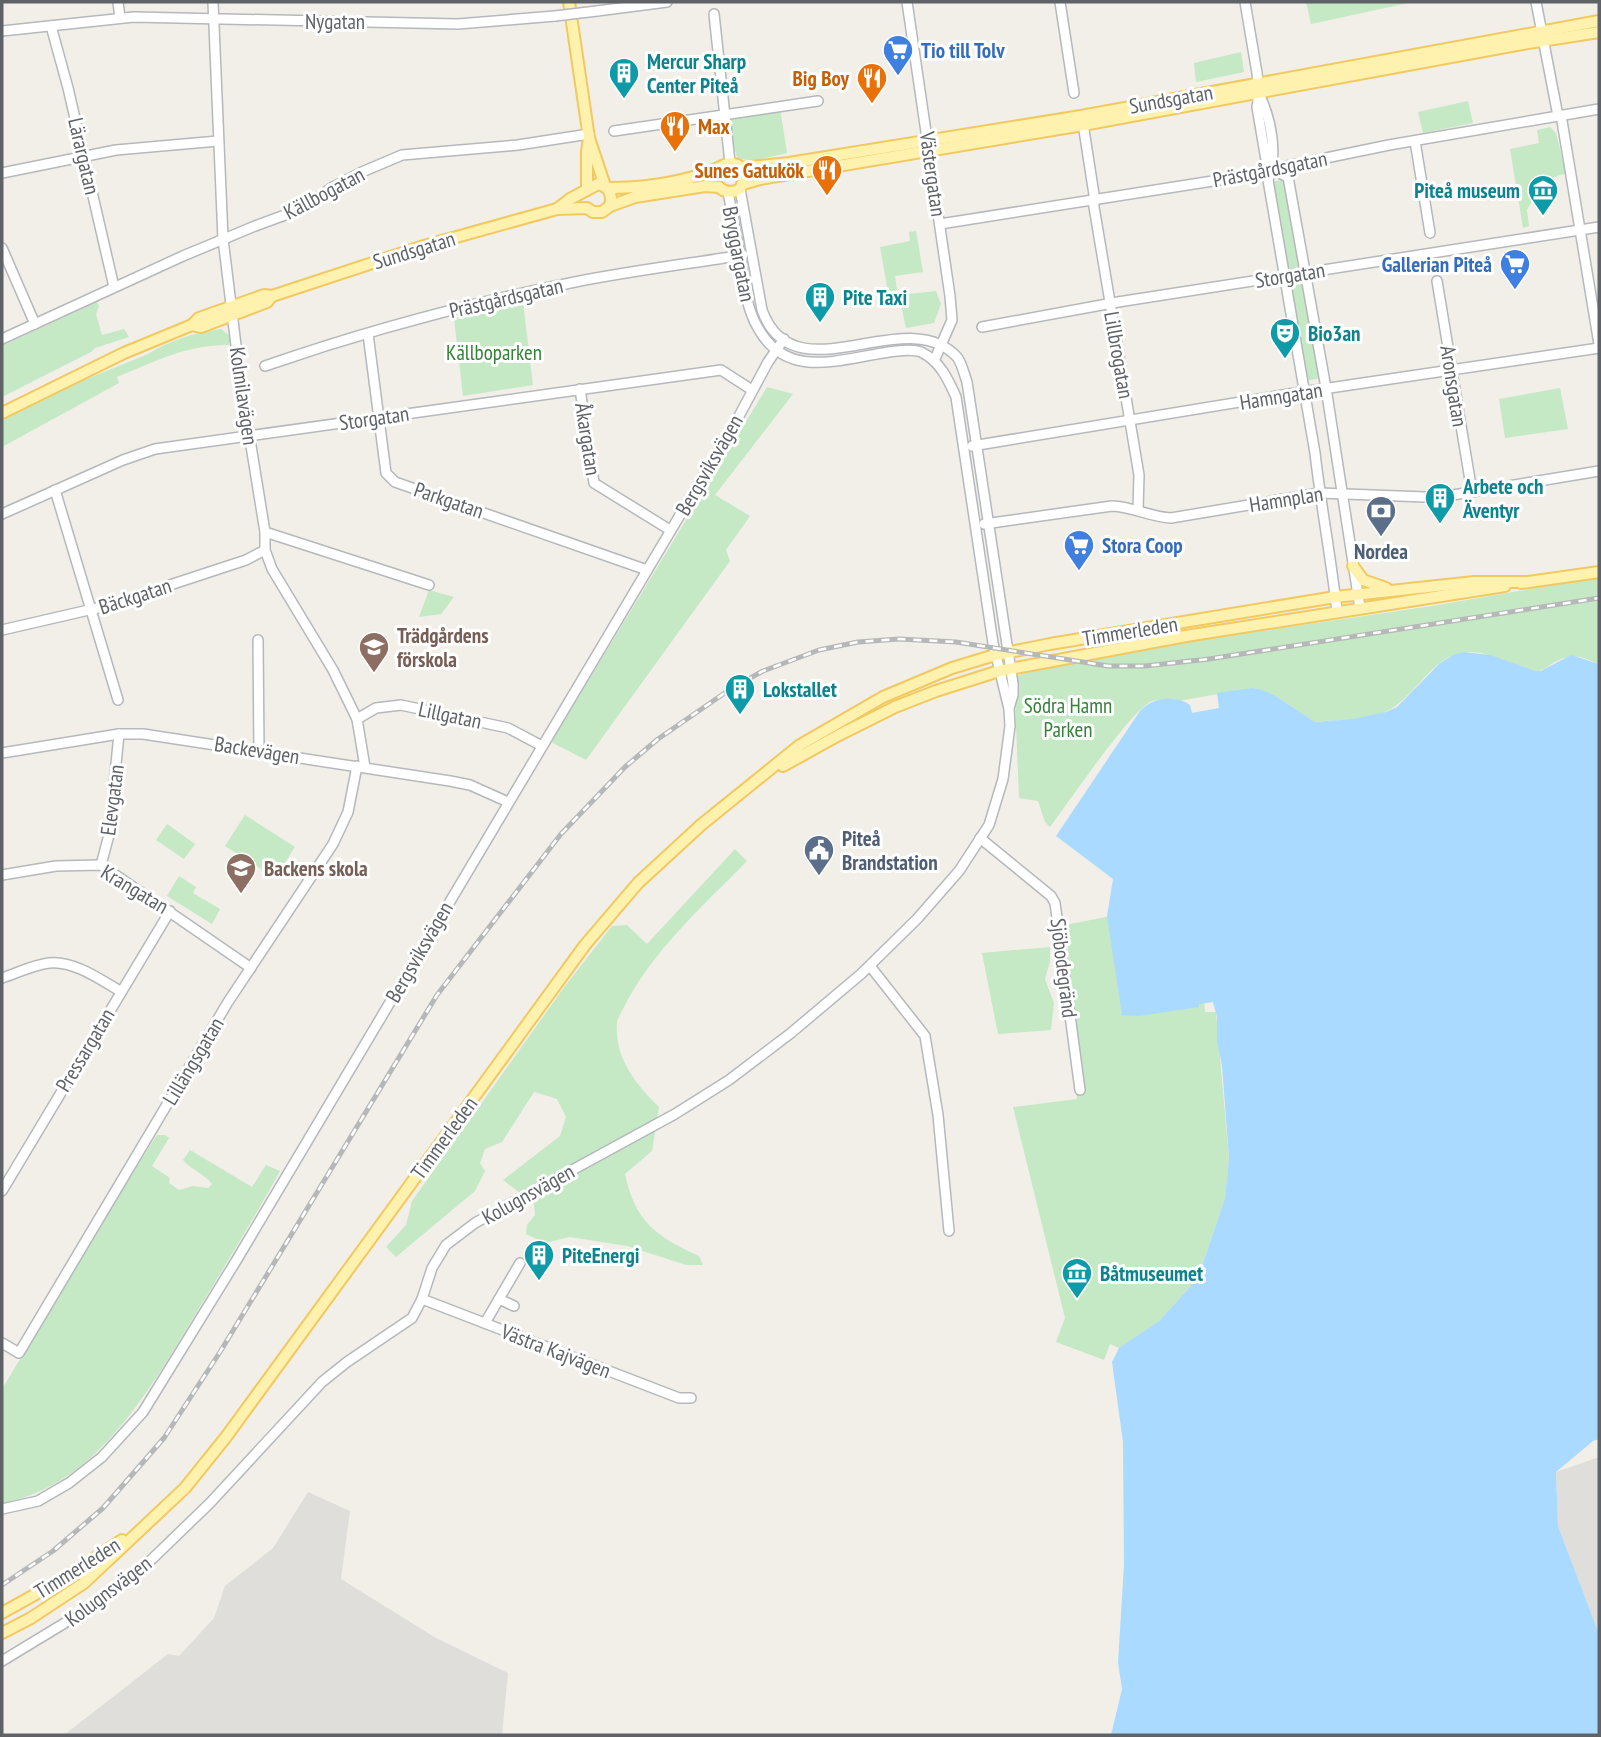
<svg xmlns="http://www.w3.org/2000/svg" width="1601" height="1737" font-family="'PT Sans Narrow',sans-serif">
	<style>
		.industrial { fill: #e0deda }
		.green { fill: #c5e8c5 }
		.water { fill: #aadaff }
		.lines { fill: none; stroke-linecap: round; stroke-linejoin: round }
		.minor-casing { stroke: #b5b8bc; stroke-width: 12 }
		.major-casing { stroke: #f2c960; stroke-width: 14 }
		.minor { stroke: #fff; stroke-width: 9 }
		.major { stroke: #fff2af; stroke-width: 10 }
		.rail-casing { stroke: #b6b7b8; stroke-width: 5 }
		.rail { stroke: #fff; stroke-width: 2.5; stroke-dasharray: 8; stroke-linecap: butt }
		.minor-bridge-casing { stroke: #b5b8bc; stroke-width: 12; stroke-linecap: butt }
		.minor-bridge { stroke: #fff; stroke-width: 9 }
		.labels { text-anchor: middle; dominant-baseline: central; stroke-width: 6; stroke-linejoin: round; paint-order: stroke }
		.street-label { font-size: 21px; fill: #5f6368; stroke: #fff }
		.shop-label { font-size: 21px; font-weight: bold; fill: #366cbe; stroke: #fff; text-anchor: start }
		.culture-label { font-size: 21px; font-weight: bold; fill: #0d838f; stroke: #fff; text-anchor: start }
		.food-label { font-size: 21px; font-weight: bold; fill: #c56008; stroke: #fff; text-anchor: end }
		.park-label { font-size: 21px; fill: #348238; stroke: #fff }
		.service-label { font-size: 21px; font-weight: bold; fill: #4e5e75; stroke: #fff }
		.education-label { font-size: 21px; font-weight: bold; fill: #785e54; stroke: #fff; text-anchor: start }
	</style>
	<rect width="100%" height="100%" fill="#f1efe8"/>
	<g class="industrial">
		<polygon points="1599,1457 1599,1634 1558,1526 1556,1472"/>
		<polygon points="308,1492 350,1511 341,1579 436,1638 508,1673 502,1735 64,1735 168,1654 179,1656 214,1618 225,1586 273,1548"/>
	</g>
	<g class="green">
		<polygon points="1306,2 1413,2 1311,24"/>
		<polygon points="1241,52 1244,72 1196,82 1194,63"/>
		<polygon points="1468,101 1473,123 1423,133 1418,112"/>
		<polygon points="780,108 787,153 752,161 737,158 731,134 731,118"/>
		<path d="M 1550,127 L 1556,133 L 1566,174 C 1544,176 1536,195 1527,210 L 1529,226 L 1523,228 L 1510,149 L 1539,143 L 1537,130 Z"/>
		<polygon points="1287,179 1323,378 1303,381 1270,182"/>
		<polygon points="916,231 923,272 895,276 897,290 888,292 880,247 910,241 909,232"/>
		<polygon points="936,291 941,304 934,323 906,328 899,295"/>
		<polygon points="97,302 99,306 96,314 102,335 124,329 129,337 95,348 91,352 2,397 2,346"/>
		<polygon points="523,302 533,385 463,396 454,318"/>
		<path d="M 221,329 L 231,337 L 229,345 C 189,344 153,362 117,377 L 119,383 L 2,447 L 2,421 L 50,394 L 148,354 C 169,341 196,332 221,329 Z"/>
		<polygon points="767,387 793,394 715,495 750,516 726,550 730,561 586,760 551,742"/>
		<polygon points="1560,388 1568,429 1505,438 1499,399"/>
		<path d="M 1599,577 L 1599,664 C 1577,655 1571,652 1550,665 C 1544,669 1542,671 1535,671 C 1513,670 1493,651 1469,652 C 1434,652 1417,695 1389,710 C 1369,722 1338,719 1315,722 L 1274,695 L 1252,688 L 1179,701 C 1170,699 1161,699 1152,701 C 1133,707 1066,806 1050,827 L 1045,822 L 1038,801 L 1019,798 L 1014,677 L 1028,672 L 1186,642 L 1432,606 Z"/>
		<polygon points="429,590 454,597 441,614 419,617"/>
		<polygon points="245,815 295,847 275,878 225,846"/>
		<polygon points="167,824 195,844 184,859 156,840"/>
		<path d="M 735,849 L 747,861 C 703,906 651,952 623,1009 C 621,1013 617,1019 617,1023 C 614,1057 636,1085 659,1107 L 652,1151 L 625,1174 C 635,1222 657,1237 699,1256 L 703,1265 L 686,1265 L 627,1246 L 570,1237 L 545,1243 L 526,1234 L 527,1225 L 535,1215 L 534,1204 L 503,1180 L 560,1136 L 566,1117 L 557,1099 L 534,1092 L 502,1142 L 485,1149 L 480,1163 L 485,1171 L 475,1191 L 396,1257 L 386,1247 L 406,1225 L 412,1201 L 565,986 L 612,926 L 627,925 L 647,944 Z"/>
		<polygon points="179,876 196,887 193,893 220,909 212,924 167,896"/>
		<polygon points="1111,916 1204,1000 1205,1012 1216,1012 1229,1159 1225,1198 1203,1263 1190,1287 1159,1321 1119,1348 1110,1344 1104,1360 1056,1342 1065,1318 1013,1107 1077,1099 1059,965 1070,963 1065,925"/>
		<polygon points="1050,947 1050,961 1045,979 1054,1003 1051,1030 998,1034 982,953"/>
		<path d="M 157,1135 L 165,1135 L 169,1138 L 152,1166 L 170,1178 L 169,1183 L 179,1190 L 193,1186 L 208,1188 L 212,1184 C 204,1173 192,1171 183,1160 L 190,1150 L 252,1187 L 266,1165 L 280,1171 C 254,1218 226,1264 198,1310 C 152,1385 98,1486 2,1503 L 2,1389 L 124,1186 Z"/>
	</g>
	<path class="water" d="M 1464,652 L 1490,655 L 1535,671 L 1541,671 L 1571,655 L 1599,664 L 1599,1439 L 1593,1441 L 1556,1472 L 1558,1526 L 1599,1634 L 1599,1735 L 1111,1735 L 1122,1689 L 1118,1662 L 1124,1565 L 1123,1442 L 1112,1362 L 1119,1348 L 1159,1321 L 1190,1287 L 1203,1263 L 1225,1198 L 1229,1158 L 1222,1066 L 1217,1041 L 1217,1017 L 1213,1002 L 1199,1004 L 1199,1007 L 1139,1016 L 1122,1015 L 1107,916 L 1113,879 L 1056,836 L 1140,711 C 1152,697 1176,695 1190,705 L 1192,713 L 1219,708 L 1217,693 L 1252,688 L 1262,690 L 1274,695 L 1315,722 L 1353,719 L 1386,712 L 1397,707 L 1439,664 L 1453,655 Z"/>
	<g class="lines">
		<g class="minor-casing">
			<g id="minor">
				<polyline points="118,2 120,18"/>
				<polyline points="213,2 223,239 240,378 265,532 265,550 272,569 333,670 357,719 365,767"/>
				<polyline points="907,2 950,296 952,320 934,361"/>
				<polyline points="1060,2 1074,93"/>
				<polyline points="1245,2 1257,73 1259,94 1257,107 1266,160 1272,170 1288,177 1326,388 1360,608"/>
				<polyline points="1536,2 1558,116"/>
				<polyline points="597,11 667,2"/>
				<polyline points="714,14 730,163"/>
				<polyline points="51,26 68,88 114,287"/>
				<polyline points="2,31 134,17 458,24 555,16"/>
				<path d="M 1259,94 C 1271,118 1278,155 1268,180 L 1315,453 C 1321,506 1331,558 1337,611"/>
				<polyline points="1561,115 1599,344"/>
				<polyline points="1084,130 1095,201"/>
				<polyline points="614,131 818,101"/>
				<polyline points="1415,141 1430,233"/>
				<polyline points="2,173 116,150 218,141"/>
				<path d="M 740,189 L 762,310 C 794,399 906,301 957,357 C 962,363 964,374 967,382 L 1013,684 L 1013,695 L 1009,708"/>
				<polyline points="1093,201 1139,475 1138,510"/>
				<polyline points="940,224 1219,180 1389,145 1599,109"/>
				<polyline points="2,248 35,324"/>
				<polyline points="1437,281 1472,492"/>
				<polyline points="982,327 1118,302 1599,227"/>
				<polyline points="368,334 386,473 395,482 647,570"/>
				<polyline points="2,339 183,256 255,226 304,208 331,188 362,172 402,155 518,145 589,134"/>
				<path d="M 265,366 C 366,331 470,303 575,282 C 630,271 687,264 743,255"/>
				<polyline points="580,389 594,483 670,530"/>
				<polyline points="972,446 1289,394 1599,348"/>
				<polyline points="55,490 118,700"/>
				<polyline points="2,514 123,460 155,449 721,370 752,390"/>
				<path d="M 984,524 L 1112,506 C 1134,507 1150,517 1171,518 L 1320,493 L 1425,497 L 1453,495 L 1599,471"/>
				<polyline points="265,532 429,585"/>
				<polyline points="2,630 106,606 246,560 265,550"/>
				<polyline points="258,640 259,751"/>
				<polyline points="357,719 376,708 401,705 508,728 542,746"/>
				<polyline points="2,753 119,734 143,734 450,781 470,785 508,802"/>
				<polyline points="980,838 1051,896 1055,903 1080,1090"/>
				<polyline points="101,865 109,835 119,734"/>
				<polyline points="2,875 56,866 101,865 251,968"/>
				<polyline points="870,966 925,1036 938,1115 949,1231"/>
				<path d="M 2,978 C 17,973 33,965 49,963 C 73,960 101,980 120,991"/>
				<polyline points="2,1191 170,911"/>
				<polyline points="422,1299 679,1398 691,1398"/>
				<polyline points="499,1299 514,1306"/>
				<polyline points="485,1323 520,1263"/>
				<polyline points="2,1343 19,1353 228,1002 333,844 348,812 357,766"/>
				<polyline points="2,1509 38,1501 69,1483 102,1457 143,1412 236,1261 739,416 768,362 784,339"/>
				<path d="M 2,1661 L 101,1601 L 149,1562 L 210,1503 L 322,1382 L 347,1362 L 412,1318 L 422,1299 L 432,1268 L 446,1245 L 475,1223 L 675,1114 L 729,1080 L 791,1033 L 861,974 L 917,919 L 959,871 L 989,825 L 1003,779 L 1010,726 L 1009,709 L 993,643 L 956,397 C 948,379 940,361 921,352 C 911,348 894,351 883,353 C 837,360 786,379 758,328 C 745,306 744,280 740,255 C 736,234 732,213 728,192"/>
			</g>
		</g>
		<g class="major-casing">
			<g id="major">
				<polyline points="569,2 589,138 605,186"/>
				<polyline points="741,168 789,163 1081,116 1599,21"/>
				<polyline points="743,184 760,179 1083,125 1522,44 1599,32"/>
				<polyline points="587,189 587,152 589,138"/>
				<path d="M 557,209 L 570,199 L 598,184 C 609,186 613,195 610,206"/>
				<polyline points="192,325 201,327 267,302 272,296"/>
				<path d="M 2,413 L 124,353 L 192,325 L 199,318 L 264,295 L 272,296 L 424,246 L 557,209 L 587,208 L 593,212 L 602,212 L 610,206 L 635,197 L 705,186 L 719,187 C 725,193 733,193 740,189 L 745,178 L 738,165 L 730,163 C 720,166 712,172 700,175 C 671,184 638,188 608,188"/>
				<polyline points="1353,566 1363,580 1386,588"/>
				<polyline points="1521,583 1599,572"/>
				<polyline points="783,766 839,735 895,707 936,691 999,671 1186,636 1505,586"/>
				<polyline points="2,1613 61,1580 122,1540"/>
				<polyline points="2,1633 31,1618 84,1583 185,1488 226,1437 585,945 638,883 701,825 800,745 883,697 952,668 995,655 1050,644 1335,597 1474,582 1528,582"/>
			</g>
		</g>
		<use href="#minor" class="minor"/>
		<use href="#major" class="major"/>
		<g class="rail-casing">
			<polyline id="rail" points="2,1585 53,1551 103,1508 164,1438 220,1352 437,995 561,834 625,767 658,739 729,690 763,671 819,650 858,642 899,639 956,642 1108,666 1145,666 1209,659 1599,598"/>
		</g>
		<use href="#rail" class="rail"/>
		<g class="minor-bridge-casing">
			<polyline id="minor-bridge" points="555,16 597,11"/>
		</g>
		<use href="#minor-bridge" class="minor-bridge"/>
	</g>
	<defs>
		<g id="supermarket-pin" transform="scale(1.575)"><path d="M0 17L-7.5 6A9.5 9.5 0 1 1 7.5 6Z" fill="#3f7fe0" stroke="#fff"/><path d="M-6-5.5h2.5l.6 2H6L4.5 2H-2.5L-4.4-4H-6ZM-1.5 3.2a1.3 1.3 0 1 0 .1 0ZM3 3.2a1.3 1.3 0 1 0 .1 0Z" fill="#fff"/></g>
		<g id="building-pin" transform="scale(1.575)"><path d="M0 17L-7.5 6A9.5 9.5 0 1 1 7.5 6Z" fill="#0f9aa8" stroke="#fff"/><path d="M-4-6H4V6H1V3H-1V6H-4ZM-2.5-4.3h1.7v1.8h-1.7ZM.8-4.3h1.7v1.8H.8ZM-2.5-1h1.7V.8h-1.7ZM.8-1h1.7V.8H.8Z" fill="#fff"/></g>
		<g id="restaurant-pin" transform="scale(1.575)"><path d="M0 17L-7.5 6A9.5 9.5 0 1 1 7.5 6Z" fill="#e8710a" stroke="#fff"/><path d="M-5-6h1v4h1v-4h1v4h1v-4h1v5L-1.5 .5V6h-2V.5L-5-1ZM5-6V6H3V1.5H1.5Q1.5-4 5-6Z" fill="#fff"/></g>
		<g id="museum-pin" transform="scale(1.575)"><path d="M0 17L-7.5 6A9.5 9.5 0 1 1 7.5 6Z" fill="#0f9aa8" stroke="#fff"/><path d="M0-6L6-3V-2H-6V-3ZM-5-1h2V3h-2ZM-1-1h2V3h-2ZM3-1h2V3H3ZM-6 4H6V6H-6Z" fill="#fff"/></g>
		<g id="theatre-pin" transform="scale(1.575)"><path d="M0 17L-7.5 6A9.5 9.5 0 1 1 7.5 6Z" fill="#0f9aa8" stroke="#fff"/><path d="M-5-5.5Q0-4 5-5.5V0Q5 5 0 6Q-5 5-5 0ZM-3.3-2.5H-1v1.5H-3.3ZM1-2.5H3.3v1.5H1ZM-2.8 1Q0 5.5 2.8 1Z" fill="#fff"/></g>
		<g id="bank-pin" transform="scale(1.575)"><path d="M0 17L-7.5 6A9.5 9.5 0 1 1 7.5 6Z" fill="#5c6f8a" stroke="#fff"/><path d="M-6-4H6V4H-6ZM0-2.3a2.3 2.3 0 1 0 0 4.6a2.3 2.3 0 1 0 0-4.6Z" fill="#fff"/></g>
		<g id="school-pin" transform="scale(1.575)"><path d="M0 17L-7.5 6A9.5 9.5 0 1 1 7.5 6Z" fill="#8d6e63" stroke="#fff"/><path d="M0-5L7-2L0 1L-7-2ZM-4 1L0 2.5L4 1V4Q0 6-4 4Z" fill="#fff"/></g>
		<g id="civic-pin" transform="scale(1.575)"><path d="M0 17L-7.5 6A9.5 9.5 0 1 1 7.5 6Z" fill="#5c6f8a" stroke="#fff"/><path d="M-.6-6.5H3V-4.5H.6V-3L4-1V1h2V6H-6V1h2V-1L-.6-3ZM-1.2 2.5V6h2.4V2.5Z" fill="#fff"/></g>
	</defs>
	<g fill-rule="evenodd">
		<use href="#supermarket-pin" x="898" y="50"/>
		<use href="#building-pin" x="624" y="73"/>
		<use href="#restaurant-pin" x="872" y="78"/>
		<use href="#restaurant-pin" x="675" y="126"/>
		<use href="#restaurant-pin" x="827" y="170"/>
		<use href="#museum-pin" x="1543" y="190"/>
		<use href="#supermarket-pin" x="1515" y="264"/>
		<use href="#building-pin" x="820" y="297"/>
		<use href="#theatre-pin" x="1285" y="333"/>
		<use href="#building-pin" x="1440" y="498"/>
		<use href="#bank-pin" x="1381" y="511"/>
		<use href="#supermarket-pin" x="1079" y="545"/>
		<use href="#school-pin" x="374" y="647"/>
		<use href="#building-pin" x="740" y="689"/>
		<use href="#civic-pin" x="819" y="850"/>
		<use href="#school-pin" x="241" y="868"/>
		<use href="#building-pin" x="539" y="1255"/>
		<use href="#museum-pin" x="1077" y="1273"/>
	</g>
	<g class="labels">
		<g class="street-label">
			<text x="335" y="21">Nygatan</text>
			<text transform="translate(1171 99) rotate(-10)">Sundsgatan</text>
			<text transform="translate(84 156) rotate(77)">Lärargatan</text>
			<text transform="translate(1270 169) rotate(-11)">Prästgårdsgatan</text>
			<text transform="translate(933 174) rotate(82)">Västergatan</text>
			<text transform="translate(324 193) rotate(-28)">Källbogatan</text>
			<text transform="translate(414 250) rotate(-17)">Sundsgatan</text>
			<text transform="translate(739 254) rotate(79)">Bryggargatan</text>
			<text transform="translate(1290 275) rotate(-9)">Storgatan</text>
			<text transform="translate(506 298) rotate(-13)">Prästgårdsgatan</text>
			<text transform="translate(1119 355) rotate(80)">Lillbrogatan</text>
			<text transform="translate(1454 386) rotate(81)">Aronsgatan</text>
			<text transform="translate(244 396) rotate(82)">Kolmilavägen</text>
			<text transform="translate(1281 396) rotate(-9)">Hamngatan</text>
			<text transform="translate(374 418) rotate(-8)">Storgatan</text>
			<text transform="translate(588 439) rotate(81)">Åkargatan</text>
			<text transform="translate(709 465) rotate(-60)">Bergsviksvägen</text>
			<text transform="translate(1286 499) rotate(-9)">Hamnplan</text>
			<text transform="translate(449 500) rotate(19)">Parkgatan</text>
			<text transform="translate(135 596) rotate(-18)">Bäckgatan</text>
			<text transform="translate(1130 631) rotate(-9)">Timmerleden</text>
			<text transform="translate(450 715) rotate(12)">Lillgatan</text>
			<text transform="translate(257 750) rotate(9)">Backevägen</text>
			<text transform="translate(112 800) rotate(-83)">Elevgatan</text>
			<text transform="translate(135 889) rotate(31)">Krangatan</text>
			<text transform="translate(419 952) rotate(-60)">Bergsviksvägen</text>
			<text transform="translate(1064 968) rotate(83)">Sjöbodegränd</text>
			<text transform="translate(85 1050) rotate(-59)">Pressargatan</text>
			<text transform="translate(193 1061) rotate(-59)">Lillängsgatan</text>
			<text transform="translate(444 1138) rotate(-54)">Timmerleden</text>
			<text transform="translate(528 1194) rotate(-29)">Kolugnsvägen</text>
			<text transform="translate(556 1351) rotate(21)">Västra Kajvägen</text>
			<text transform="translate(77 1568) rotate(-32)">Timmerleden</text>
			<text transform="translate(108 1591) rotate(-37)">Kolugnsvägen</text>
		</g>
		<g class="shop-label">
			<text x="921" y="50">Tio till Tolv</text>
			<text x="1492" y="264" text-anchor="end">Gallerian Piteå</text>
			<text x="1102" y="545">Stora Coop</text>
		</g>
		<g class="culture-label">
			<text x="647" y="61">Mercur Sharp<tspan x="647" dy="24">Center Piteå</tspan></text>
			<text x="1520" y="190" text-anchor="end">Piteå museum</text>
			<text x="843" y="297">Pite Taxi</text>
			<text x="1308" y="333">Bio3an</text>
			<text x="1463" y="486">Arbete och<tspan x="1463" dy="24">Äventyr</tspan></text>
			<text x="763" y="689">Lokstallet</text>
			<text x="562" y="1255">PiteEnergi</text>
			<text x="1100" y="1273">Båtmuseumet</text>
		</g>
		<g class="food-label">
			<text x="849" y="78">Big Boy</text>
			<text x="698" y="126" text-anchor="start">Max</text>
			<text x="804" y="170">Sunes Gatukök</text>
		</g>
		<g class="park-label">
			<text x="494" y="352">Källboparken</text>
			<text x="1068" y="705">Södra Hamn<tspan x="1068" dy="24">Parken</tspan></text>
		</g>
		<g class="service-label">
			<text x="1381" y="551">Nordea</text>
			<text x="842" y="838" text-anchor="start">Piteå<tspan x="842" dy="24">Brandstation</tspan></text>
		</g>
		<g class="education-label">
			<text x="397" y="635">Trädgårdens<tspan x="397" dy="24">förskola</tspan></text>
			<text x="264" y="868">Backens skola</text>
		</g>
	</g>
	<rect width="1601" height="1737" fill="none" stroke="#5f6368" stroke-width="7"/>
</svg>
